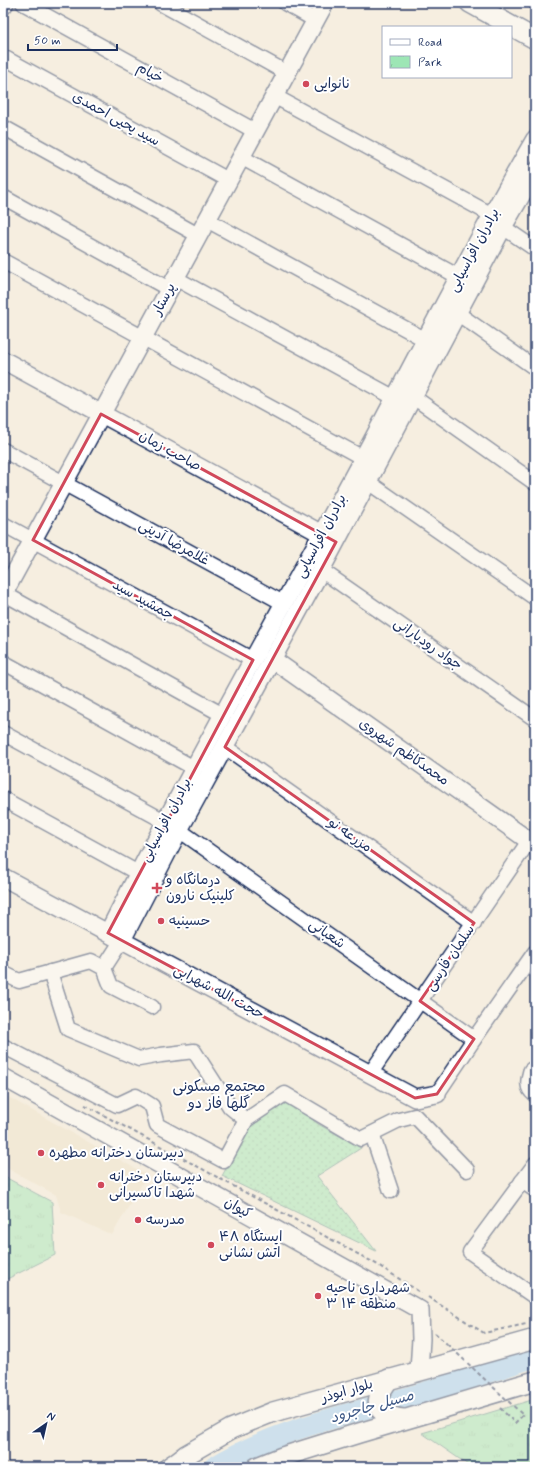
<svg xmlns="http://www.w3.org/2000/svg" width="538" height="1470" font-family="Mynerve,'Playpen Sans Arabic',sans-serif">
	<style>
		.built { fill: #eee2ca }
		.grass { fill: url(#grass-dots); stroke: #5c8a8a }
		.park { fill: url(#park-tufts); stroke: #5c8a8a }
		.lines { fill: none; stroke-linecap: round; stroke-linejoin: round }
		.river { stroke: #9dcffa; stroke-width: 21 }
		.service-casing { stroke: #1b2f5e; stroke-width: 10 }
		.minor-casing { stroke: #1b2f5e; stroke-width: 17 }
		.tertiary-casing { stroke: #1b2f5e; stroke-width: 20 }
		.secondary-casing { stroke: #1b2f5e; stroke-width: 22 }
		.path { stroke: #1b2f5e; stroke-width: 2; stroke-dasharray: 4 3; stroke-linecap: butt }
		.service { stroke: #fff; stroke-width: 7 }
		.minor { stroke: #fff; stroke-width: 14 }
		.tertiary { stroke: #fff; stroke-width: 17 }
		.secondary { stroke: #fff; stroke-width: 19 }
		.path-bridge { stroke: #1b2f5e; stroke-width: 2; stroke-dasharray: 4 3; stroke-linecap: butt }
		.marked { fill: none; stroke: #d1495b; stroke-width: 3; stroke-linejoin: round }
		.poi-dot { fill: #d1495b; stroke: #fff; stroke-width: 1.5 }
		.labels { text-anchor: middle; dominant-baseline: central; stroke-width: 4; stroke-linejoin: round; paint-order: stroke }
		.street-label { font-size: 14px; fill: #1b2f5e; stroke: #fff }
		.poi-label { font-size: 14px; fill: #1b2f5e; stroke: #fff; text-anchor: start }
		.neighbourhood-label { font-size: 15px; fill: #1b2f5e; stroke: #fff }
		.water-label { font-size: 15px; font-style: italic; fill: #3c5785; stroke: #fff }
	</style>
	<defs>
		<pattern id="grass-dots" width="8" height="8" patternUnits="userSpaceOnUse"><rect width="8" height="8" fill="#9de6b5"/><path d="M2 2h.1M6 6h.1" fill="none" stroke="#87c69e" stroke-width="1.8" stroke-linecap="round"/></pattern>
		<pattern id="park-tufts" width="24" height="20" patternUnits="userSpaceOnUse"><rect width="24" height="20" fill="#9de6b5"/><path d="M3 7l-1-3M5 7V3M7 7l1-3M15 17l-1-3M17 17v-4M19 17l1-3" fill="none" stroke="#87c69e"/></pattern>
	</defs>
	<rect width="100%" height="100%" fill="#f5eee0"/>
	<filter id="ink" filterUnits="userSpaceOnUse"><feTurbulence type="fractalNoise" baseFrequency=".025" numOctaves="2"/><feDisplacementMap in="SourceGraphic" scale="8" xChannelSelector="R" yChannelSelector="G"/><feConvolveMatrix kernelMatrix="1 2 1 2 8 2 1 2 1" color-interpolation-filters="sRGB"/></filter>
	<g filter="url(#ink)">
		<polygon class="built" points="3,1094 147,1175 112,1235 61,1212 56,1195 3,1166"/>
		<polygon class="grass" points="289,1101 318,1124 361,1148 317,1176 376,1251 222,1176 248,1127"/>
		<g class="park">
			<polygon points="3,1176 52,1202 55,1255 3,1281"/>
			<polygon points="535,1399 535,1467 471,1467 422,1433"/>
		</g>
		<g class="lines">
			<path class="river" d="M 214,1467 C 277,1429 350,1414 419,1394 C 458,1383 496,1369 535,1357"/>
			<g class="service-casing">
				<polyline id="service" points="159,1467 169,1460"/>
			</g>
			<g class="minor-casing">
				<g id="minor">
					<polyline points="23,3 255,131"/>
					<polyline points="160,3 287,73"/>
					<polyline points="285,3 315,20"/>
					<polyline points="3,57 228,180"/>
					<polyline points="274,96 492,215"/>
					<polyline points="3,127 198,235"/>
					<polyline points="241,157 459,277"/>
					<polyline points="3,197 169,289"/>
					<polyline points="207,220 426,340"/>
					<polyline points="503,227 535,249"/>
					<polyline points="3,261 363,458"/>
					<polyline points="175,278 395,398"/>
					<polyline points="457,313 535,368"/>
					<polyline points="412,396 535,483"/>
					<polyline points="3,450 285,604"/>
					<polyline points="368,482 535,598"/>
					<polyline points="3,524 253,660"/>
					<polyline points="321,570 535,719"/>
					<polyline points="3,593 223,715"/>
					<polyline points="3,662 194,768"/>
					<polyline points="3,733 166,822"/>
					<polyline points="225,747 474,923"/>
					<polyline points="3,799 138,873"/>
					<polyline points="179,830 474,1039"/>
					<polyline points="104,968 122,940"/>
					<polyline points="50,972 68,1029 139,1059 161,1055 194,1051 230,1107 246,1120"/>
					<polyline points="3,973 19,981 91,961 104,968 111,986 152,1007"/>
					<polyline points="3,1046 117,1105 136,1096 152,1106 157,1125 224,1161 246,1120 285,1094 361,1139 399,1120 415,1116 467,1170"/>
					<polyline points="370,1074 529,841"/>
					<polyline points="437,1094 474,1039 535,952"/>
					<polyline points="372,1134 391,1191"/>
					<polyline points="535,1164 470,1252 535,1297"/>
					<polyline points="522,1181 535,1190"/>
				</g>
			</g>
			<g class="tertiary-casing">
				<g id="tertiary">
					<polyline points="3,6 5,3"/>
					<polyline points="3,360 331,539"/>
					<polyline points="3,595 325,3"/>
					<polyline points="272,659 535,845"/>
					<polyline points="3,877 415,1098 437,1094"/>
					<path d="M 108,933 C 189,772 278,616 363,458 C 420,352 474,243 535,139"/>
					<polyline points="122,940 179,830 321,570 503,227 535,172"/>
					<path d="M 532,1071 C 530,1079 527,1087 535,1093"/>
					<polyline points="3,1077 420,1310 421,1339 419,1371"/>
				</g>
			</g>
			<g class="secondary-casing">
				<g id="secondary">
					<polyline points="470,3 535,39"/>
					<path d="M 389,1379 C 372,1402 374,1415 403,1419"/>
					<polyline points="170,1467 186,1455 231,1429 273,1412 535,1339"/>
					<polyline points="257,1467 282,1457 359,1433 535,1381"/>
				</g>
			</g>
			<g class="path">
				<polyline points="85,1105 378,1265 421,1293"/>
				<polyline points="428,1297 484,1333 526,1324"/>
				<polyline points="435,1333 447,1344"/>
				<polyline points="500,1408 515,1423 523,1415"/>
			</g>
			<use href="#service" class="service"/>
			<use href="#minor" class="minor"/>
			<use href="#tertiary" class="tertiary"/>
			<use href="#secondary" class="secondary"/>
			<polyline class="path-bridge" points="447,1344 523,1415"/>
		</g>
	</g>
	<path d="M0 0H538V1470H0ZM 101,414 L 336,542 L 225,747 L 474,923 L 420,1001 L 474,1039 L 437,1094 L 415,1098 L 108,933 L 253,660 L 33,540 Z" fill="#f5eee0" fill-opacity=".55" fill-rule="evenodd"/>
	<path class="marked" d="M 101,414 L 336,542 L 225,747 L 474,923 L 420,1001 L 474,1039 L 437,1094 L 415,1098 L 108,933 L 253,660 L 33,540 Z"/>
	<g class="poi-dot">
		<circle cx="306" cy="84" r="4"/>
		<path d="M155 882h4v4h4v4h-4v4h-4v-4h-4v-4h4z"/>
		<circle cx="161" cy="921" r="4"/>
		<circle cx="41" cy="1153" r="4"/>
		<circle cx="101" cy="1185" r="4"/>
		<circle cx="138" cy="1220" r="4"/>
		<circle cx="211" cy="1245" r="4"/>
		<circle cx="318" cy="1296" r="4"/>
	</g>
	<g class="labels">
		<g class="street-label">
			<text transform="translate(150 73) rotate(29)">خیام</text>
			<text transform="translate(116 119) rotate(29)">سید یحیی احمدی</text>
			<text transform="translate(474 250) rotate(-62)">برادران افراسیابی</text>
			<text transform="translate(164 299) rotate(-62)">پرستار</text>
			<text transform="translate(170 451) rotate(29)">صاحب زمان</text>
			<text transform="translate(321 536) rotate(-62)">برادران افراسیابی</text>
			<text transform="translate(174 543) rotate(29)">غلامرضا آدینی</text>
			<text transform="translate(143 600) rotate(29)">جمشید سید</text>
			<text transform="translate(428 644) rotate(35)">جواد رودبارانی</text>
			<text transform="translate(404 752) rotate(35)">محمدکاظم شهروی</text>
			<text transform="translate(166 820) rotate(-62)">برادران افراسیابی</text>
			<text transform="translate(350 835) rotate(35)">مزرعه نو</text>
			<text transform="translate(327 934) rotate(35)">شعبانی</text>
			<text transform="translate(450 958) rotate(-56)">سلمان فارسی</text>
			<text transform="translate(219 992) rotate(28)">حجت الله شهرابی</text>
			<text transform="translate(238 1208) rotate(29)">کیوان</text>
			<text transform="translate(347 1391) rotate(-16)">بلوار ابوذر</text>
		</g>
		<g class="poi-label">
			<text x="314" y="84">نانوایی</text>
			<text x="166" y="880">درمانگاه و<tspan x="166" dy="16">کلینیک نارون</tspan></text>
			<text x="169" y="921">حسینیه</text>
			<text x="49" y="1153">دبیرستان دخترانه مطهره</text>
			<text x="109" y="1177">دبیرستان دخترانه<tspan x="109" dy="16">شهدا تاکسیرانی</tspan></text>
			<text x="146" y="1220">مدرسه</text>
			<text x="219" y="1237">ایستگاه ۴۸<tspan x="219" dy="16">اتش نشانی</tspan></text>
			<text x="326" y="1288">شهرداری ناحیه<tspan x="326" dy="16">۳ منطقه ۱۴</tspan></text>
		</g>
		<g class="neighbourhood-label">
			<text x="219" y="1087">مجتمع مسکونی<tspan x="219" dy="17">گلها فاز دو</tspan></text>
		</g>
		<g class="water-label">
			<text transform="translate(372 1407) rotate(-16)">مسیل جاجرود</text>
		</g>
	</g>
	<rect width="538" height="1470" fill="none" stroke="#fff" stroke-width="16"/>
	<rect x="8" y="8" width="522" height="1454" fill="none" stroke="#1b2f5e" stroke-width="1.5" filter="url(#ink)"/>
	<rect x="382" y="26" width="130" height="52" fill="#ffffff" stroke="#a4acbf"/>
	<rect x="390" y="39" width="20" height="6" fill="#ffffff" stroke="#a4acbf"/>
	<text x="418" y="46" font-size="12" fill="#1b2f5e">Road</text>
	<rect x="390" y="56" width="20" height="12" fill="url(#park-tufts)" stroke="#a4acbf"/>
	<text x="418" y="66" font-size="12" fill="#1b2f5e">Park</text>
	<g transform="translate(46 1424) rotate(34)" stroke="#ffffff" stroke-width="3" paint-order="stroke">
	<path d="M0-3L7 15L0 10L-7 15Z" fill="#1b2f5e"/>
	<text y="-6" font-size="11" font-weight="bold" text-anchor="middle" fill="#1b2f5e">N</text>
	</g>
	<path d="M28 44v6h89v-6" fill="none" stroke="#1b2f5e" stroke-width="2"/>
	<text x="34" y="44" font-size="12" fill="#1b2f5e" stroke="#ffffff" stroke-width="3" paint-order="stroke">50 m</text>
</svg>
